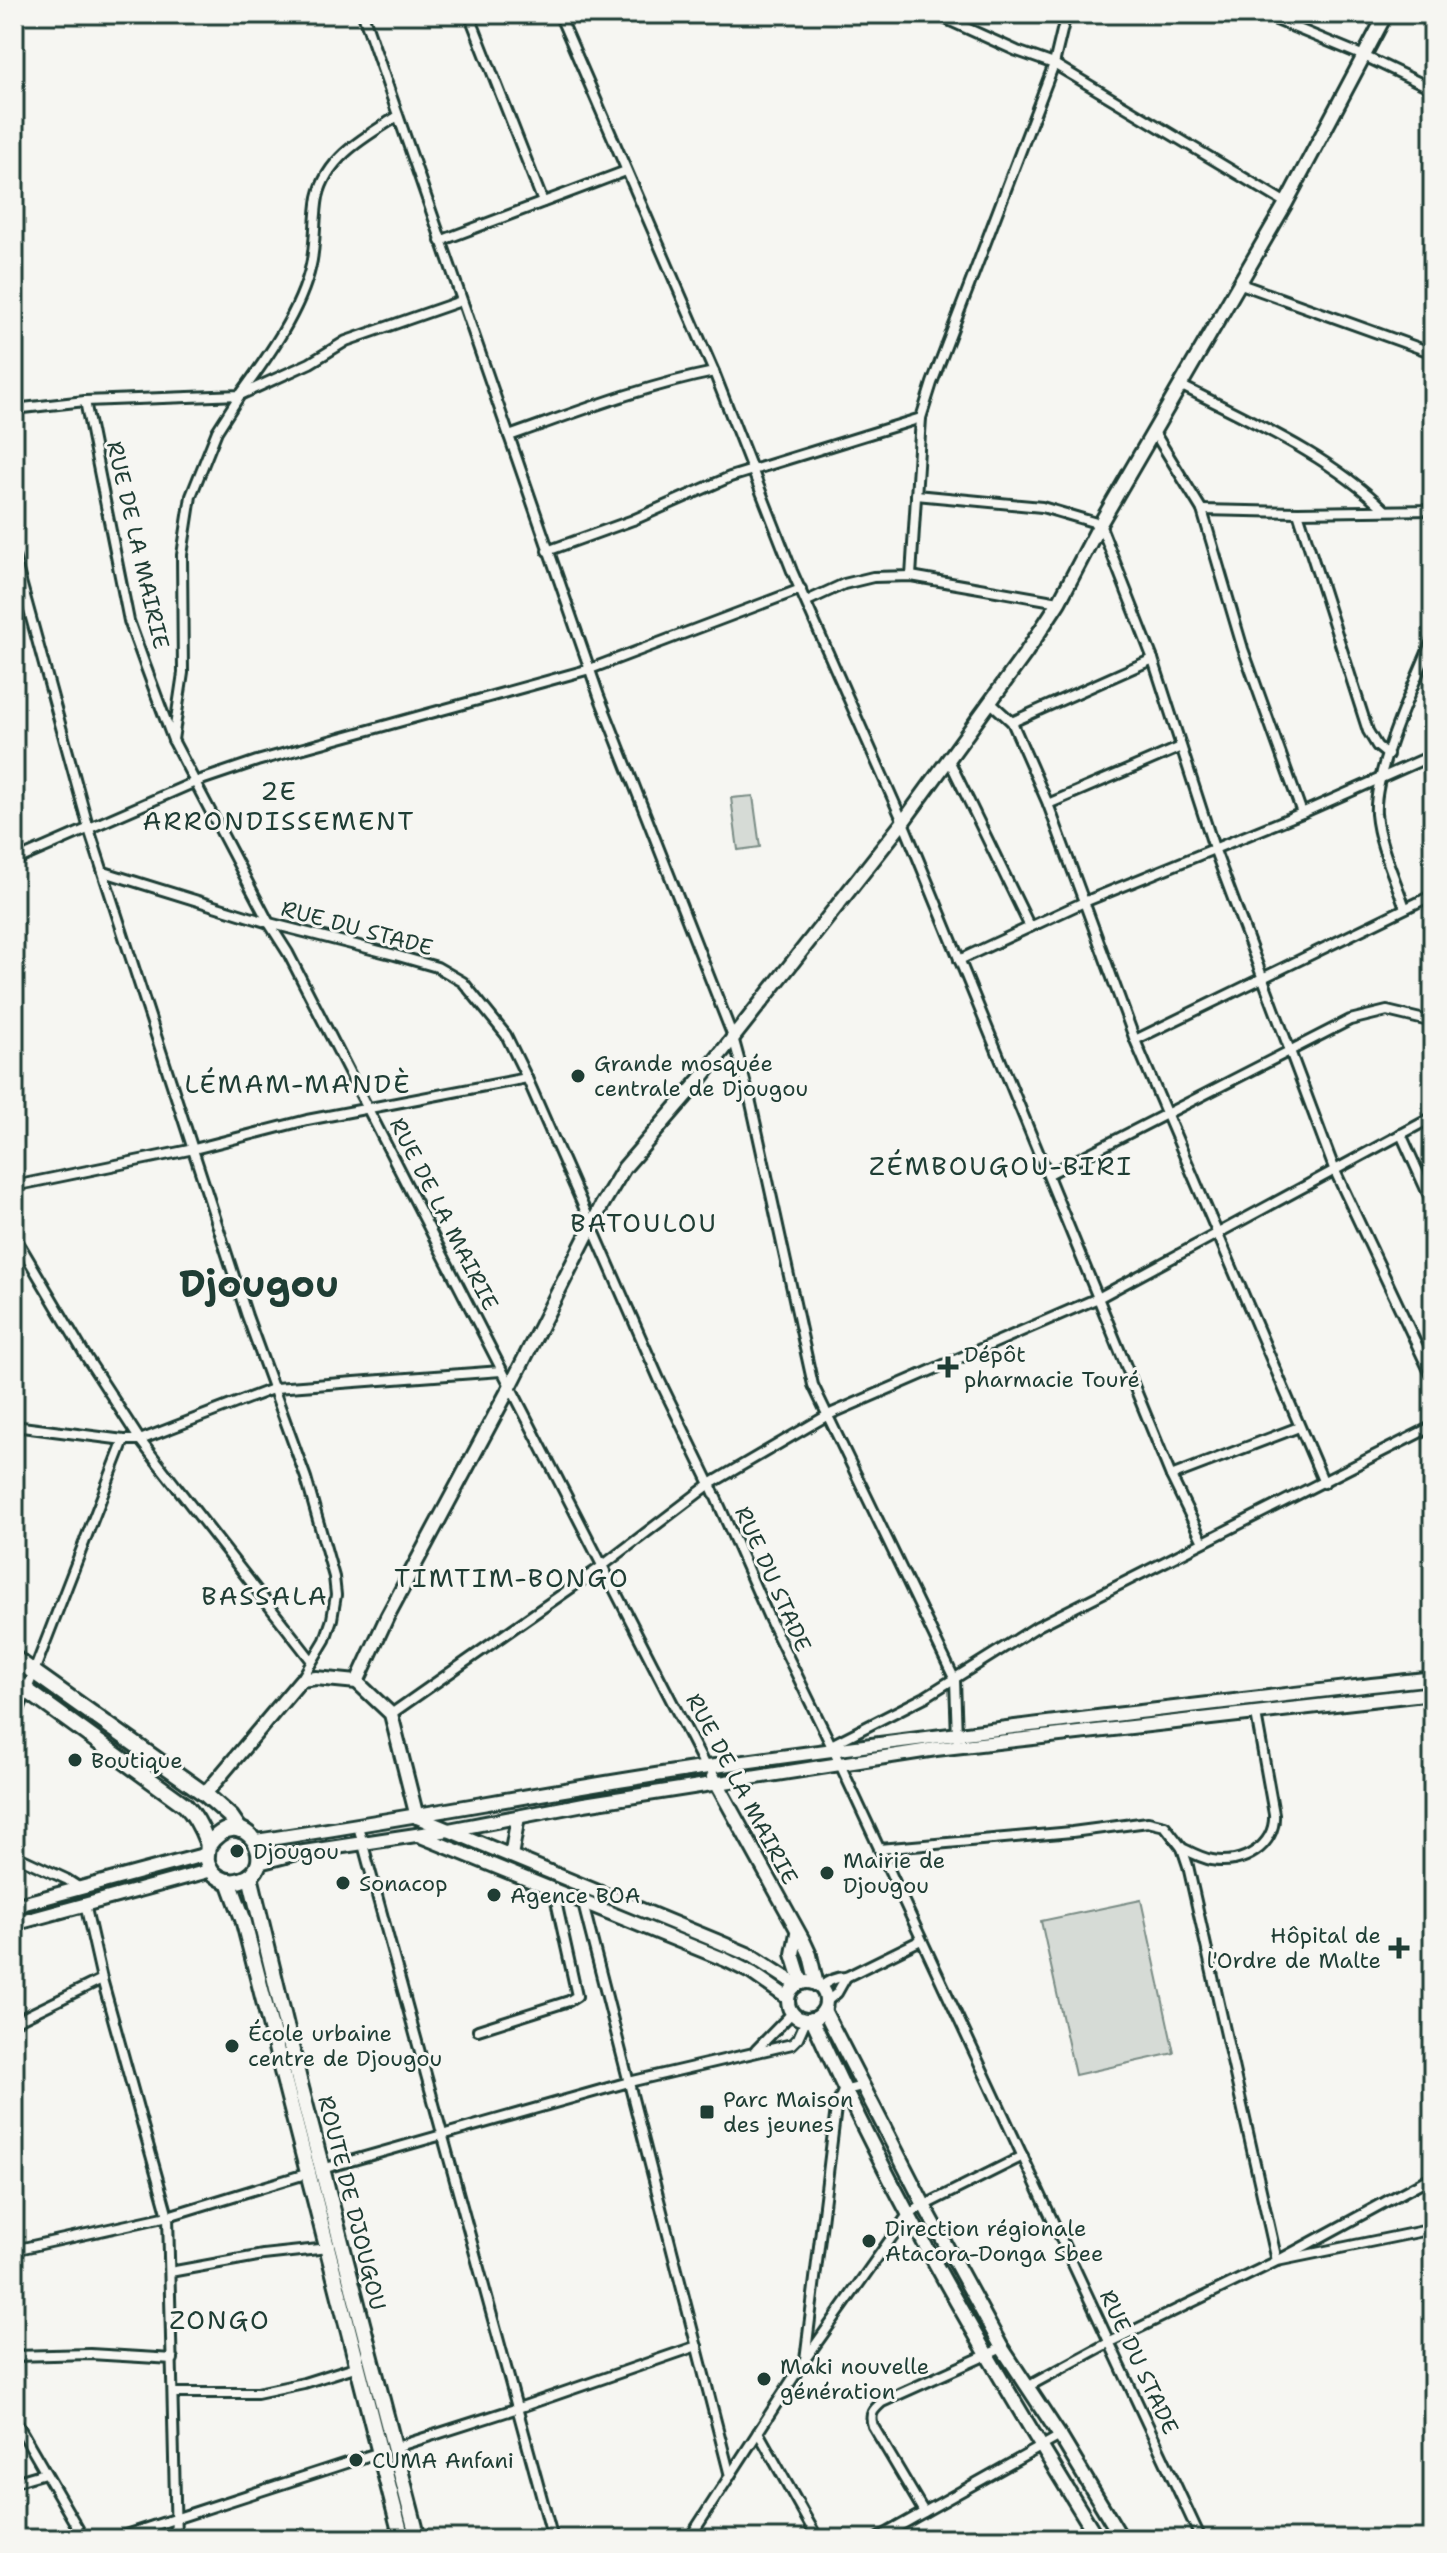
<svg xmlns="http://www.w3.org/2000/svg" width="1447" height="2553" font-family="'Shantell Sans',sans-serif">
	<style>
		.green { fill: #d6dbd6; stroke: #7a8c85; stroke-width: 2 }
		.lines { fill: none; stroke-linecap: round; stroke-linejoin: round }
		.minor-casing { stroke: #1f3d34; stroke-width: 14 }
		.primary-casing { stroke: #1f3d34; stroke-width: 18 }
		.trunk-casing { stroke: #1f3d34; stroke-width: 20 }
		.minor { stroke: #f6f6f2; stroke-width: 8 }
		.primary { stroke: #f6f6f2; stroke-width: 12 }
		.trunk { stroke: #f6f6f2; stroke-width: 14 }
		.poi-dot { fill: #1f3d34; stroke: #f6f6f2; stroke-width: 3 }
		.labels { text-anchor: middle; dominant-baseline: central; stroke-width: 6; stroke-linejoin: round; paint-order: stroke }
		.street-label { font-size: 22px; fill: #1f3d34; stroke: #f6f6f2 }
		.poi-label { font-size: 22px; fill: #1f3d34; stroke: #f6f6f2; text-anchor: start }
		.quarter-label { font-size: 26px; letter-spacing: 2px; fill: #1f3d34; stroke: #f6f6f2 }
		.town-label { font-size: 38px; font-weight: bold; fill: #1f3d34; stroke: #f6f6f2 }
	</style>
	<rect width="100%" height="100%" fill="#f6f6f2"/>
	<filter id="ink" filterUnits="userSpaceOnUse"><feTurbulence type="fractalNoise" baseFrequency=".0125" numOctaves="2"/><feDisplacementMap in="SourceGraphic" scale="16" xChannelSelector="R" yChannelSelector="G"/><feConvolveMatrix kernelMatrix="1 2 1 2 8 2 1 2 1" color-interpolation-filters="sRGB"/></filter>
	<g filter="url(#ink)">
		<g class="green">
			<polygon points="753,796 760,847 738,850 731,798"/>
			<polygon points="1141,1900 1174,2053 1075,2075 1041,1921"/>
		</g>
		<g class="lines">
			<g class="minor-casing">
				<g id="minor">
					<polyline points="363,14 599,696 733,1037 751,1103 813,1385 955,1680 957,1738"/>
					<polyline points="469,14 543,202"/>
					<polyline points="559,14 714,372 792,571 903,822 1171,1476 1203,1542"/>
					<polyline points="935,14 1017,51 1054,64 1286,203"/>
					<polyline points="1262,14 1364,56 1433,89"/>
					<polyline points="440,241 626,171"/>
					<polyline points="1238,283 1433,353"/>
					<path d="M 1180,385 C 1250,421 1328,454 1385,510"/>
					<polyline points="85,401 129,621 145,665 173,740 269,923 288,953 706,1768"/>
					<path d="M 14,409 L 85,401 L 240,395 C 267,358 301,311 311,265 C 316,243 314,219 318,197 C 327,157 365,137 398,116"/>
					<polyline points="1154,432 1202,510 1243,649 1302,813"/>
					<path d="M 509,436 C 577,412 644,386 714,372"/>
					<polyline points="916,495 1042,507 1100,524 1153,659 1214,848 1335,1171 1433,1379"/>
					<polyline points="1202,510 1298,512 1433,510"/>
					<polyline points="1298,512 1368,731 1377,746 1388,755"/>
					<polyline points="547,551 633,520 730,477 921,418"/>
					<polyline points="14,556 89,829 247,1316 306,1478 334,1577 336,1595 332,1619 325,1640 301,1680"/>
					<polyline points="911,576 921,418 932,383 1054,64 1066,14"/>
					<polyline points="807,601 844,584 873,577 911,576 1059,602"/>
					<polyline points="991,703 1012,722 1048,804 1135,1040 1324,1483"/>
					<polyline points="1012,722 1153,659"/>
					<polyline points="173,740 183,673 182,555 191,496 217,431 240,395 310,363 346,341 461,301"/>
					<polyline points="949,760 1030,927"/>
					<polyline points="1048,804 1181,747"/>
					<polyline points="14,861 195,782 257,761 590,669 801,589"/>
					<polyline points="104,872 269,923 395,955 437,967 463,982 506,1035 527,1078 659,1379 710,1484 769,1618 831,1745 1201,2539"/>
					<path d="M 1405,908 C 1395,878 1379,846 1376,814 C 1373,771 1416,680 1433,638"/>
					<polyline points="959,960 1084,902 1302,813 1433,755"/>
					<polyline points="1135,1040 1433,895"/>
					<polyline points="1401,1134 1433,1205"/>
					<polyline points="1049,1174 1350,1020 1387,1011 1433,1022"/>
					<polyline points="14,1186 194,1149 307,1120 527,1078"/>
					<polyline points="14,1235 85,1355 140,1440 312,1661"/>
					<polyline points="14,1426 124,1440 140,1440 275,1388 501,1371"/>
					<polyline points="1171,1476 1299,1427"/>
					<polyline points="391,1714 601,1567 710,1484 828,1415 1098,1298 1433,1117"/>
					<polyline points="14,1723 124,1440"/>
					<polyline points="831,1745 925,1697 1038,1626 1433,1426"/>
					<polyline points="358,1826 553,2539"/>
					<path d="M 1182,1848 C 1192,1853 1201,1858 1212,1860 C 1242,1866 1276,1846 1274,1814 L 1256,1714"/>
					<polyline points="879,1849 1072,1832 1148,1822 1165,1826 1182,1848 1188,1866 1277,2261 1433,2176"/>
					<polyline points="14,1855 66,1879 80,1888"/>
					<polyline points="582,1900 730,2476"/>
					<polyline points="85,1904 102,1979 168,2216 176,2539"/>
					<path d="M 820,1987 C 829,1981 835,1977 846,1977 L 921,1940"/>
					<polyline points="826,2002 837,1993 846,1977"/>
					<polyline points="14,2022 102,1979"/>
					<polyline points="478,2030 569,2001 577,1996 554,1892"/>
					<polyline points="756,2050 792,2013"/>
					<polyline points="322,2169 629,2082 792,2044 798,2038 806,2020"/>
					<polyline points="14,2250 168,2216 309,2173"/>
					<polyline points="170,2272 263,2255 328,2248"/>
					<polyline points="14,2356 90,2354 173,2359"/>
					<polyline points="805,2360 836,2108 843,2091 862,2086"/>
					<polyline points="1027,2387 1110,2342 1277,2261 1433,2229"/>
					<polyline points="174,2393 257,2393 304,2383 358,2366"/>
					<polyline points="14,2418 84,2539"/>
					<polyline points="758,2432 818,2539"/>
					<polyline points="393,2448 518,2408 697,2346"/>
					<polyline points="14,2482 45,2473"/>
					<path d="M 924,2512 L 873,2426 C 869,2414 873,2410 882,2402 L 1002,2348"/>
					<polyline points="113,2539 380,2452"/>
					<polyline points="689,2539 804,2361 909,2213 1023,2156"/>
					<polyline points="876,2539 1060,2436"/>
				</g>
			</g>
			<g class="primary-casing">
				<g id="primary">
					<polyline points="357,1682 387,1617 511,1385 602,1205 624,1168 699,1081 903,822 1025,654 1059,602 1100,524 1286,203 1386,14"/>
					<polyline points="713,1777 804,1942 810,1955 817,1985"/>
					<polyline points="205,1794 301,1680 316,1678 357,1682 391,1714 417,1817"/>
					<polyline points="417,1817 717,1941 752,1956 797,1985"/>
					<polyline points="418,1835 726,1960 752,1973 788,1998"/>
					<path d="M 256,1841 C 407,1819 557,1789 708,1767 C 949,1733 1191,1706 1433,1678"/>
					<polyline points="511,1856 518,1817"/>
					<polyline points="259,1863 297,1853 449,1830 584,1804 936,1749 1433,1693"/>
					<polyline points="14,1906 207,1854"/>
					<polyline points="14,1924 212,1870"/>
					<polyline points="797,1933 793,1954 802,1983"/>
					<circle cx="807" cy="2001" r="19"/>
					<polyline points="824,2010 924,2205 1002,2348 1060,2436 1122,2539"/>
					<path d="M 812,2019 C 893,2199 994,2371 1098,2539"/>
				</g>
			</g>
			<g class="trunk-casing">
				<g id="trunk">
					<polyline points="14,1658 205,1794 231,1817 240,1830"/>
					<path d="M 14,1681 L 185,1805 C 195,1815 202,1829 207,1842 C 209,1848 206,1854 207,1861 C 211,1876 226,1885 241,1880 C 284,1867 242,1797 208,1846"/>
					<polyline points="250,1876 300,2084 418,2539"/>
					<polyline points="229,1881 243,1919 402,2539"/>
				</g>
			</g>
			<use href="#minor" class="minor"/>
			<use href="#primary" class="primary"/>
			<use href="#trunk" class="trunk"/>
		</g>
	</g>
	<g class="poi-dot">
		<circle cx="578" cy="1076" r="8"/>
		<path d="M944 1355h8v8h8v8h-8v8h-8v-8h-8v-8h8z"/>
		<circle cx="75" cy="1760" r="8"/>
		<circle cx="237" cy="1851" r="8"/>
		<circle cx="827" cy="1873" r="8"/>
		<circle cx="343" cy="1883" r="8"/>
		<circle cx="494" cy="1895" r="8"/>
		<path d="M1395 1936h8v8h8v8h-8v8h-8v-8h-8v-8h8z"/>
		<circle cx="232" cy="2046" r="8"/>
		<rect x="699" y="2104" width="16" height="16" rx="4"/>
		<circle cx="869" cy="2241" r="8"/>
		<circle cx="764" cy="2379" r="8"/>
		<circle cx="356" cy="2460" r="8"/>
	</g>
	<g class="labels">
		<g class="street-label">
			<text transform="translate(138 545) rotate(77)">RUE DE LA MAIRIE</text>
			<text transform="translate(357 928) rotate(15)">RUE DU STADE</text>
			<text transform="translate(444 1214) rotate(63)">RUE DE LA MAIRIE</text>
			<text transform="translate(773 1579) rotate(66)">RUE DU STADE</text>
			<text transform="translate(742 1789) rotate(62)">RUE DE LA MAIRIE</text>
			<text transform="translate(352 2203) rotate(76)">ROUTE DE DJOUGOU</text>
			<text transform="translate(1139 2362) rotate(65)">RUE DU STADE</text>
		</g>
		<g class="poi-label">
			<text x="594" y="1063">Grande mosquée<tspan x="594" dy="25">centrale de Djougou</tspan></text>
			<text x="964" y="1354">Dépôt<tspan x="964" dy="25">pharmacie Touré</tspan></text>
			<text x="91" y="1760">Boutique</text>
			<text x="253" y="1851">Djougou</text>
			<text x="843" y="1860">Mairie de<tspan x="843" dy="25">Djougou</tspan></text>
			<text x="359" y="1883">Sonacop</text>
			<text x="510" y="1895">Agence BOA</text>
			<text x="1381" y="1935" text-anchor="end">Hôpital de<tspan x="1381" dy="25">l'Ordre de Malte</tspan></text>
			<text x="248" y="2033">École urbaine<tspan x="248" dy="25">centre de Djougou</tspan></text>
			<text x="723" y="2099">Parc Maison<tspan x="723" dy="25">des jeunes</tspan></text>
			<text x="885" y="2228">Direction régionale<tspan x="885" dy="25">Atacora-Donga Sbee</tspan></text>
			<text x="780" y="2366">Maki nouvelle<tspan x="780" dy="25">génération</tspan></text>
			<text x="372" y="2460">CUMA Anfani</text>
		</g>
		<g class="quarter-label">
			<text x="279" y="790">2E<tspan x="279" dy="30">ARRONDISSEMENT</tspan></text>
			<text x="298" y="1083">LÉMAM-MANDÈ</text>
			<text x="1001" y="1165">ZÉMBOUGOU-BIRI</text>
			<text x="644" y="1222">BATOULOU</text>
			<text x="512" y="1577">TIMTIM-BONGO</text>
			<text x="265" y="1595">BASSALA</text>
			<text x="220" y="2319">ZONGO</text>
		</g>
		<g class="town-label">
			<text x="259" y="1283">Djougou</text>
		</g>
	</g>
	<rect width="1447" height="2553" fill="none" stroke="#f6f6f2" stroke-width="48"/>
	<rect x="24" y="24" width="1399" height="2505" fill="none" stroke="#1f3d34" stroke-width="3" filter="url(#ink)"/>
</svg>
